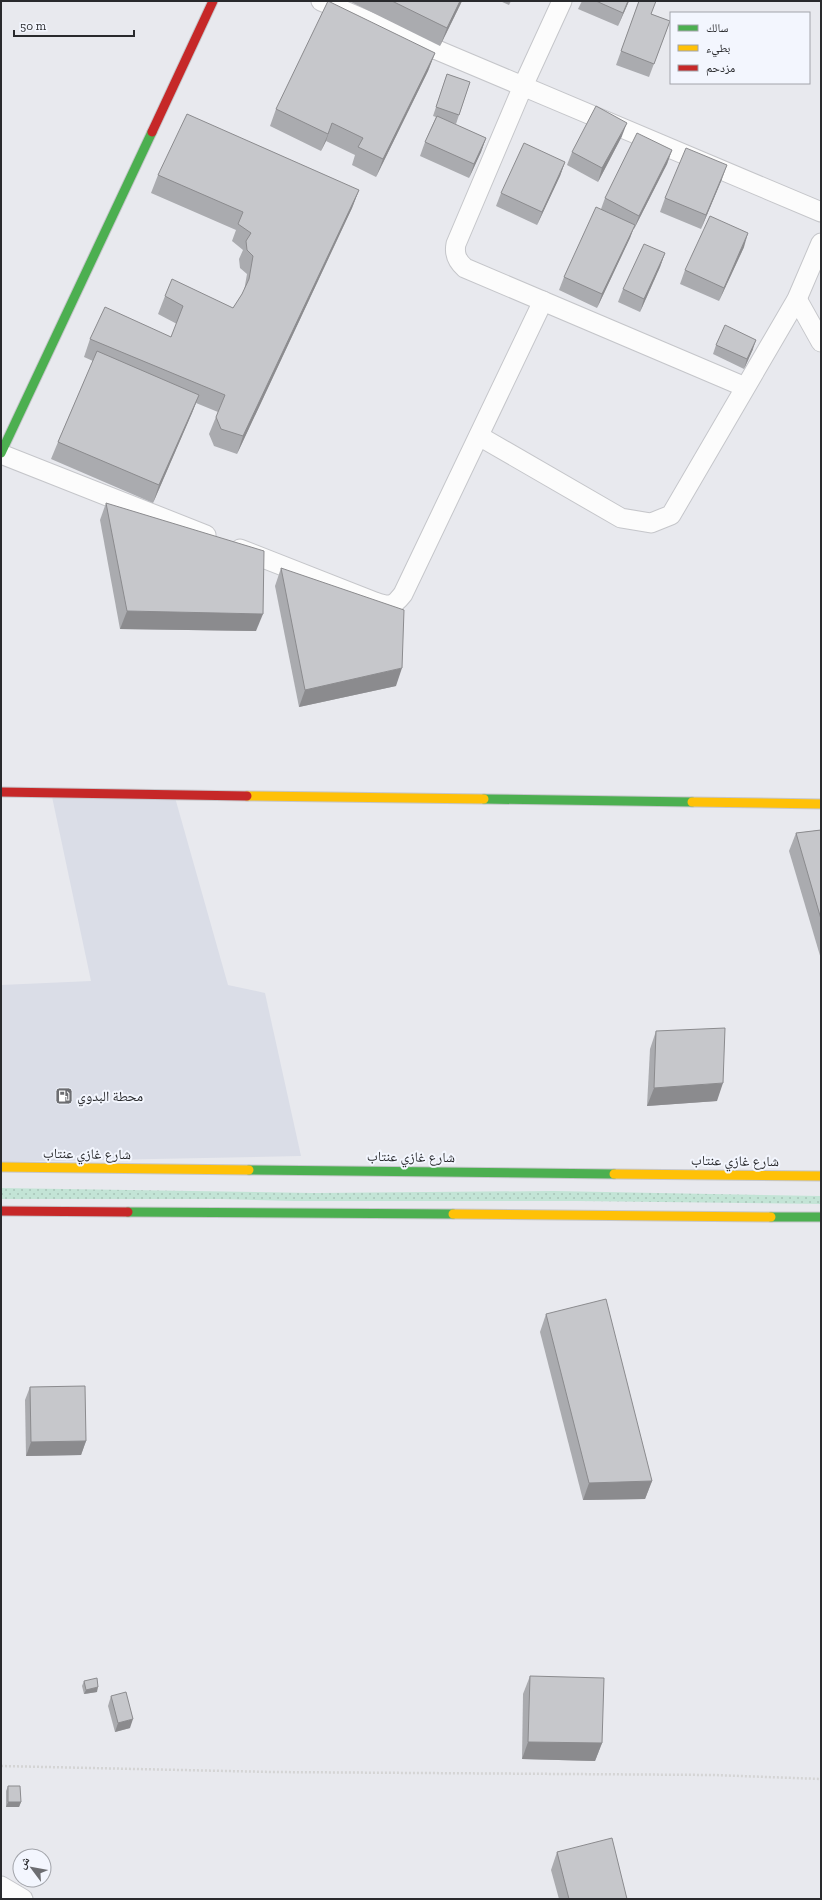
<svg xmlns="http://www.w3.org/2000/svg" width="822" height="1900" font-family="'Zilla Slab','Noto Naskh Arabic',serif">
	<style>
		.built { fill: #dadde7 }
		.grass { fill: url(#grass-dots) }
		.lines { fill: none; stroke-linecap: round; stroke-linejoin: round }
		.street-casing { stroke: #c5c6ca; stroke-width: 21 }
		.fast-casing { stroke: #c5c6ca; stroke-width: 11 }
		.slow-casing { stroke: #c5c6ca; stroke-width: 11 }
		.jam-casing { stroke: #c5c6ca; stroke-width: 11 }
		.path { stroke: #d4d4d4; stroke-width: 2.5; stroke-dasharray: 2 2; stroke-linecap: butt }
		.street { stroke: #fcfcfc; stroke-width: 19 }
		.fast { stroke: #4caf50; stroke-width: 9 }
		.slow { stroke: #ffc107; stroke-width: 9 }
		.jam { stroke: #c62828; stroke-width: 9 }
		.wall { fill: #aaabaf }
		.shaded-wall { fill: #8b8b8e }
		.building { fill: #c6c7cb; stroke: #8b8b8e }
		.labels { text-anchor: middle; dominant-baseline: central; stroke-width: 4; stroke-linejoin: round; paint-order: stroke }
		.poi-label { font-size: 14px; fill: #292a2d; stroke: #f3f6fe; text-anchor: start }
		.street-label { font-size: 14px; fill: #292a2d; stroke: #f3f6fe }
	</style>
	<defs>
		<pattern id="grass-dots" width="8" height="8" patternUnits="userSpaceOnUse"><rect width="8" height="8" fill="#c3e4d6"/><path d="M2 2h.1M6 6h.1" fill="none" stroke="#a8c4b8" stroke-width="1.8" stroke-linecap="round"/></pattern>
	</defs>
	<rect width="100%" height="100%" fill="#e8e9ee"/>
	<polygon class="built" points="51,792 174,794 228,985 265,993 301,1156 1,1162 1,985 91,981"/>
	<polygon class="grass" points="1,1188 314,1193 553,1191 821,1196 821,1204 577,1201 294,1201 220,1199 1,1199"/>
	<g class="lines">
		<g class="street-casing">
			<g id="street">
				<polyline points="321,1 821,212"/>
				<path d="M 562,1 L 523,86 L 456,244 C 454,254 457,261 465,268 L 745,387"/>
				<polyline points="797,299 821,342"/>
				<polyline points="479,436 621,518 651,523 671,515 797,299 821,243"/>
				<polyline points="1,454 206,535"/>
				<path d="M 240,549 L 375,602 C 390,607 393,607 403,594 L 543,301"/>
				<polyline points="1,1886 23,1899"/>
			</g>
		</g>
		<g class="fast-casing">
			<g id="fast">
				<polyline points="1,453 152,132"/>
				<polyline points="484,799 692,802"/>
				<polyline points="249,1170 614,1174"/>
				<polyline points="128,1212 453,1214"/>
				<polyline points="771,1217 821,1217"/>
			</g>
		</g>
		<g class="slow-casing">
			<g id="slow">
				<polyline points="247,796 484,799"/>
				<polyline points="692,802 821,804"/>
				<polyline points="1,1167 249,1170"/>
				<polyline points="614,1174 821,1176"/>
				<polyline points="453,1214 771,1217"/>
			</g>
		</g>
		<g class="jam-casing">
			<g id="jam">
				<polyline points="152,132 213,1"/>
				<polyline points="1,792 247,796"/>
				<polyline points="1,1211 128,1212"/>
			</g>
		</g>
		<polyline class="path" points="1,1766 272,1772 714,1775 821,1779"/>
		<use href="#street" class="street"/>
		<use href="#fast" class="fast"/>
		<use href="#slow" class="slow"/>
		<use href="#jam" class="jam"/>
	</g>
	<g class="wall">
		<polygon points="349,1 462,1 440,46"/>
		<polygon points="500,1 511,1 509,5"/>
		<polygon points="582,1 629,1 618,26 578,9"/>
		<polygon points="639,1 651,14 670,21 649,77 616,65"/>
		<polygon points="435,53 428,71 376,177 352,165 355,155 326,141 321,151 270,126 276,109"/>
		<polygon points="447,74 470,82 456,124 452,123 486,138 481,152 469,178 420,156 425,142 436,117 433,116"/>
		<polygon points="622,136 598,182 567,165 572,152"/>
		<polygon points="672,150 667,164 634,229 633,229 630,238 597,308 559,290 564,277 601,209 605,198"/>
		<polygon points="565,162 560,176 537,225 496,206 501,193"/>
		<polygon points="158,175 359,190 352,208 237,454 214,446 209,434 218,412 196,403 192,413 153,503 51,459 58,442 93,361 84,357 90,339 171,337 177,324 158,314 165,296 233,308 242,294 244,291 247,274 240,268 239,259 243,250 232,241 236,230 151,193"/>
		<polygon points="722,179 701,229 660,212 665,198"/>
		<polygon points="744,247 719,301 680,284 685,270"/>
		<polygon points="665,253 660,267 640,312 618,302 623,289"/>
		<polygon points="716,345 753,349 744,369 713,354"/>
		<polygon points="106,503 256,631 120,629 100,520"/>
		<polygon points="281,568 396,686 299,707 275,586"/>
		<polygon points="821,830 821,959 789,851 796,833"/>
		<polygon points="656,1031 717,1101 647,1106 650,1049"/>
		<polygon points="546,1314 652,1481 645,1499 583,1500 540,1332"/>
		<polygon points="30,1387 86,1441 81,1455 26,1456 25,1400"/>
		<polygon points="530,1676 602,1743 595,1761 522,1759 523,1694"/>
		<polygon points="84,1681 97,1692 84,1694 82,1686"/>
		<polygon points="111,1696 130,1728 115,1732 108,1706"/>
		<polygon points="8,1786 21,1802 19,1807 6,1807 6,1791"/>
		<polygon points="557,1852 627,1899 559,1899 551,1870"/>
	</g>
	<g class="shaded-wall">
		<polygon points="460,1 462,1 440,46 447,28"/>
		<polygon points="628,1 629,1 618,26 623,13"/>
		<polygon points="435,53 428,71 376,177 383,159"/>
		<polygon points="332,123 326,141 321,151 328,134"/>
		<polygon points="627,123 622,136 598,182 602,168"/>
		<polygon points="486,138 481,152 469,178 474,164"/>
		<polygon points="672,150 667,164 634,229 639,216"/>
		<polygon points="565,162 560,176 537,225 542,212"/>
		<polygon points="727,165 722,179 701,229 706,215"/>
		<polygon points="359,190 352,208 237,454 243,436"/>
		<polygon points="635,225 630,238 597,308 602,294"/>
		<polygon points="748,233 744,247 719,301 724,288"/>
		<polygon points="665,253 660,267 640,312 644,299"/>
		<polygon points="756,340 753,349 744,369 747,359"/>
		<polygon points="199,395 192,413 153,503 159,485"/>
		<polygon points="127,611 263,614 256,631 120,629"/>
		<polygon points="402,668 396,686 299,707 305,690"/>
		<polygon points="723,1083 717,1101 647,1106 654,1088"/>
		<polygon points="86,1441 81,1455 26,1456 31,1442"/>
		<polygon points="652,1481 645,1499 583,1500 589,1483"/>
		<polygon points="98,1687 97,1692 84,1694 86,1690"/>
		<polygon points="133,1719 130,1728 115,1732 118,1723"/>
		<polygon points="528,1742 602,1743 595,1761 522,1759"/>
		<polygon points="8,1802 21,1802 19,1807 6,1807"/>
	</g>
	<g class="building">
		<polygon points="328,1 435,53 383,159 358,147 363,138 332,123 328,134 276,109"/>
		<polygon points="392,1 460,1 447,28"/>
		<polygon points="596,1 628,1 623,13"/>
		<polygon points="639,1 656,1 651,14 670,21 654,64 621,51"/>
		<polygon points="447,74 470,82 459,115 436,107"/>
		<polygon points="596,106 627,123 602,168 572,152"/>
		<polygon points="187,114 359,190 243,436 221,429 216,417 225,395 90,339 105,307 171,337 183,306 165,296 172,279 233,308 242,294 249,279 253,256 247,250 246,241 251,233 238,224 243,212 158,175"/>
		<polygon points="437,116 486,138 474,164 425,142"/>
		<polygon points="637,133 672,150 639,216 605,198"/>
		<polygon points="524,143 565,162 542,212 501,193"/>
		<polygon points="686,148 727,165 706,215 665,198"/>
		<polygon points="596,207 635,225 602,294 564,277"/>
		<polygon points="710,216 748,233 724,288 685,270"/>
		<polygon points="644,244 665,253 644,299 623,289"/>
		<polygon points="725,325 756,340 747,359 716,345"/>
		<polygon points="97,351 199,395 159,485 58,442"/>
		<polygon points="106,503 264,551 263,614 127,611"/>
		<polygon points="281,568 404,610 402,668 305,690"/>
		<polygon points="821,830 821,919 796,833"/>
		<polygon points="725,1028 723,1083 654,1088 656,1031"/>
		<polygon points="606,1299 652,1481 589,1483 546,1314"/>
		<polygon points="85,1386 86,1441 31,1442 30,1387"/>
		<polygon points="530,1676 604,1678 602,1743 528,1742"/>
		<polygon points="97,1678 98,1687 86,1690 84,1681"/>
		<polygon points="126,1692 133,1719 118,1723 111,1696"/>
		<polygon points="8,1786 20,1786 21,1802 8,1802"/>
		<polygon points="612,1838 627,1899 569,1899 557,1852"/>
	</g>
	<defs>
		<g id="fuel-square" transform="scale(0.9)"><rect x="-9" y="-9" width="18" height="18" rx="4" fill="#6c6d71" stroke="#f3f6fe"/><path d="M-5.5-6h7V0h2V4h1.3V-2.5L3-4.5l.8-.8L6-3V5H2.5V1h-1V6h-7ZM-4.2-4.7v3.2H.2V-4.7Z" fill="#fff"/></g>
	</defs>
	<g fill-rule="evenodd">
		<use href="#fuel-square" x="64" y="1096"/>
	</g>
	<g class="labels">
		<g class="poi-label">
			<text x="77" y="1096">محطة البدوي</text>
		</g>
		<g class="street-label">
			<text transform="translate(87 1154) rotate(1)">شارع غازي عنتاب</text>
			<text transform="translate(411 1157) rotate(1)">شارع غازي عنتاب</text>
			<text transform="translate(735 1161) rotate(1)">شارع غازي عنتاب</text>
		</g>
	</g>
	<rect width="822" height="1900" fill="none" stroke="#292a2d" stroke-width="4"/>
	<rect x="670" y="12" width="140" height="72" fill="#f3f6fe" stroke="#a2a4aa"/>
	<rect x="678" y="25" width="20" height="6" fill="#4caf50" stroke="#a2a4aa"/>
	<text x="706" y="32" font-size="12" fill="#292a2d">سالك</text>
	<rect x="678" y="45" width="20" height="6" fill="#ffc107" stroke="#a2a4aa"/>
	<text x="706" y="52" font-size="12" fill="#292a2d">بطيء</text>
	<rect x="678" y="65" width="20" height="6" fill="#c62828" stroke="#a2a4aa"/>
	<text x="706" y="72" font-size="12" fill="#292a2d">مزدحم</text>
	<g transform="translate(32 1868) rotate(302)"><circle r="19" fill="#f3f6fe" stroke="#a2a4aa"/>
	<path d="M0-3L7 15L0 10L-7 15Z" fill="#6c6d71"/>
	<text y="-6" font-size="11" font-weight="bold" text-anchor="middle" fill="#292a2d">ش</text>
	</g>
	<path d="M14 30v6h120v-6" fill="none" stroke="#292a2d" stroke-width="2"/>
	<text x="20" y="30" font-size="12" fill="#292a2d" stroke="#f3f6fe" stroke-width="3" paint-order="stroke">50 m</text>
</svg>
